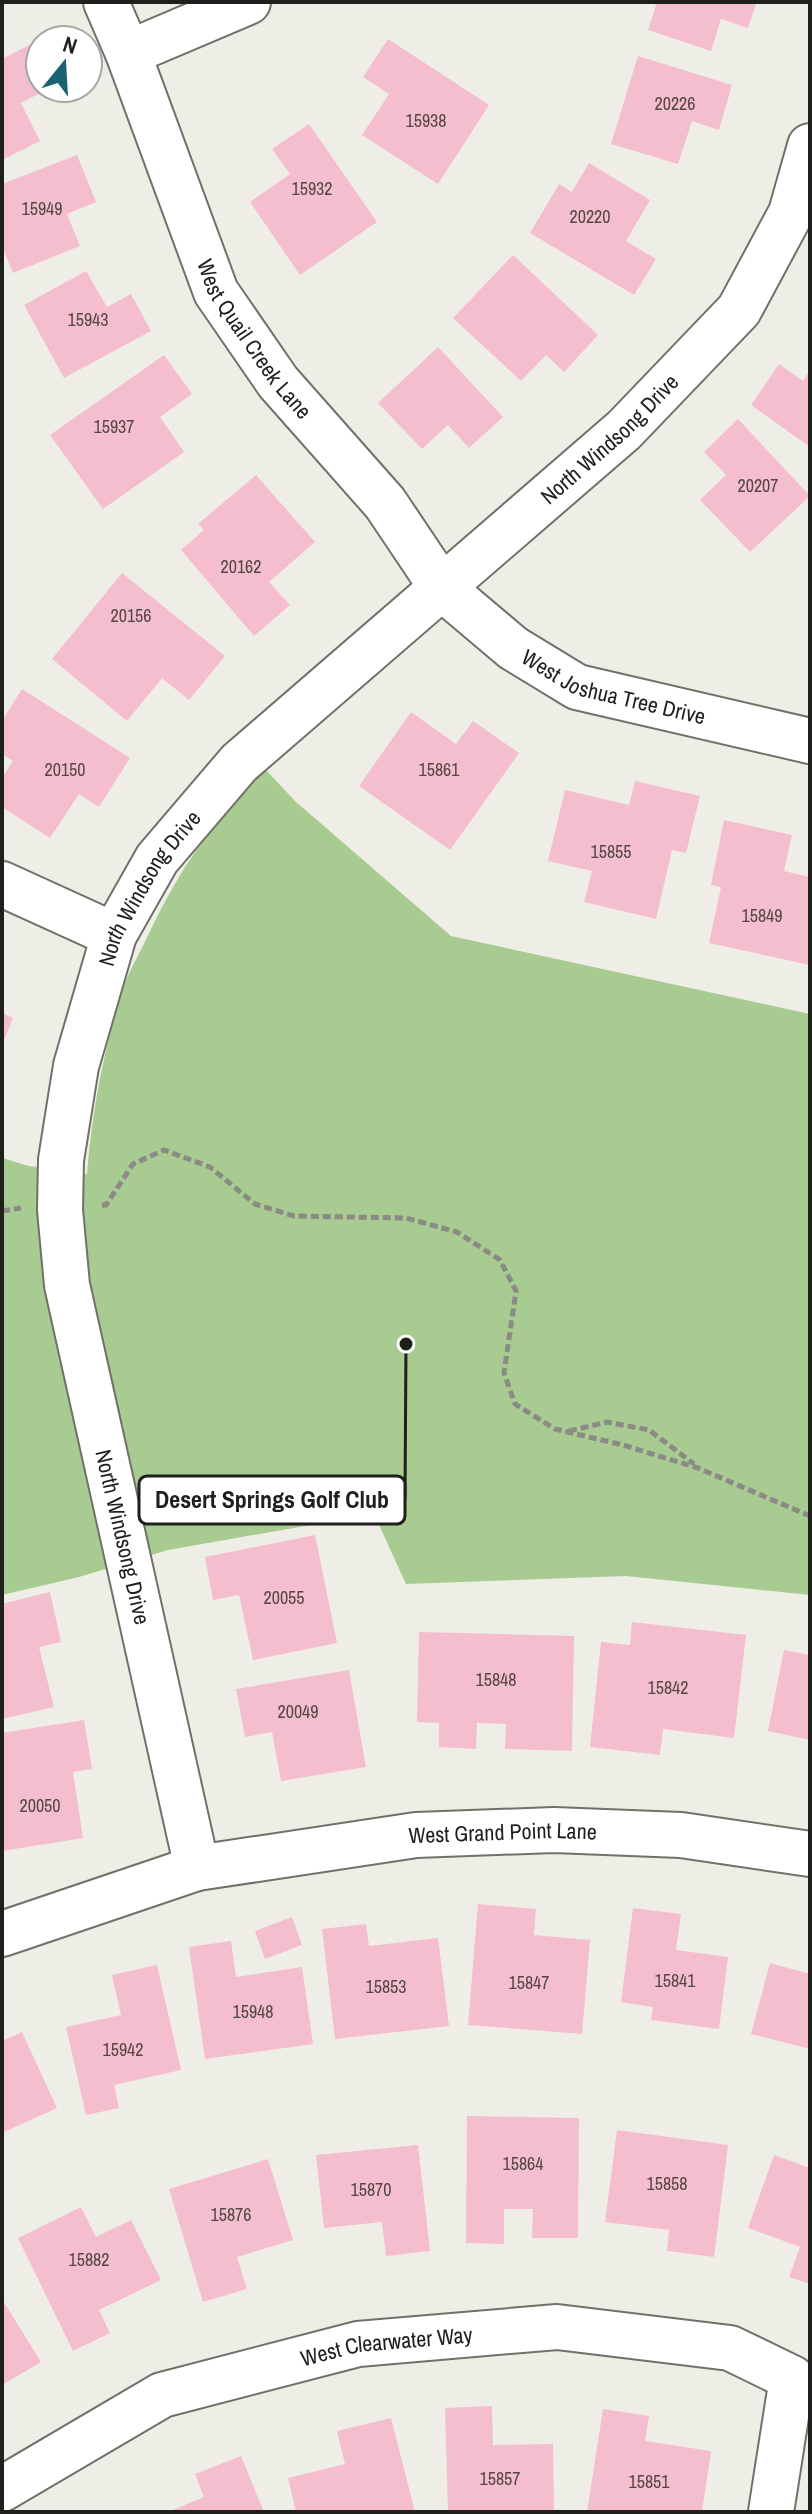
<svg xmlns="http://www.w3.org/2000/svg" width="812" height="2514" font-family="'Archivo Narrow',sans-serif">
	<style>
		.green { fill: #a7cb91 }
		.building { fill: #f5bece }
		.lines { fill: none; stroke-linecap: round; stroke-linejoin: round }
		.minor-casing { stroke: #717069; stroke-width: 48 }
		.path { stroke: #8b8a85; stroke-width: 5; stroke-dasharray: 8 4; stroke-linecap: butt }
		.minor { stroke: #fff; stroke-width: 44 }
		.labels { text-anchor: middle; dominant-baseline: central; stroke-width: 6; stroke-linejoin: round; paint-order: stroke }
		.number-label { font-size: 18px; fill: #544748 }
		.street-label { font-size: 22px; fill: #1f1f1c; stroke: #fff }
		.leader { fill: none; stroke: #1f1f1c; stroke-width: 3 }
		.callout-dot { fill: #1f1f1c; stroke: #fff; stroke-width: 3 }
		.callout { fill: #fff; stroke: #1f1f1c; stroke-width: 3 }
		.callout-label { font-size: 24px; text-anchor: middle; font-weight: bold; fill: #1f1f1c }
	</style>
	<rect width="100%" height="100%" fill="#efeee6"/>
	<path class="green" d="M 265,769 L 295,801 L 451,936 L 810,1014 L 810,1595 L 626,1576 L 406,1584 L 374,1514 L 168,1550 L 79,1577 L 2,1595 L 2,1158 L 29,1166 L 87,1174 C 92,1112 103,1054 121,994 C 126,977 136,960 144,944 C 175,877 211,821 265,769 Z"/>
	<g class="building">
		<polygon points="657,2 757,2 748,28 721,19 711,51 648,30"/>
		<polygon points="388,39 489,105 438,184 362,135 389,94 363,77"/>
		<polygon points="33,43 40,58 40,88 50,88 21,103 40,141 2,160 2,59"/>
		<polygon points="638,56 732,85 719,130 692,121 678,164 611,144"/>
		<polygon points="309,124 377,222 300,275 250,202 290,174 272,149"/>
		<polygon points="77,155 96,202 67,214 80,246 13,273 2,246 2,184"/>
		<polygon points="589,163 650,200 626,241 656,259 634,295 530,233 559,184 572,192"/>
		<polygon points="513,255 598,335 564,372 546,355 521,381 453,318"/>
		<polygon points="86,271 107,307 131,294 151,331 64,378 24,305"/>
		<polygon points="438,347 503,417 469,448 448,425 422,449 378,403"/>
		<polygon points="164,355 192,394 160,417 184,452 103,509 50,435"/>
		<polygon points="779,364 803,381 810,370 810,447 751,405"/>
		<polygon points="738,419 810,496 750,552 700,500 726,475 704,452"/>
		<polygon points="256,475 315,542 269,582 290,605 254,636 181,550 204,530 198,524"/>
		<polygon points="122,573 225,656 189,700 162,678 127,721 52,659"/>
		<polygon points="22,689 130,758 99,807 79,794 50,838 2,807 2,778 13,761 2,754 2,721"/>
		<polygon points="411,712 456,744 473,721 519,753 450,850 359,786"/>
		<polygon points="635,781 700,796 686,853 672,850 656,919 584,902 592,871 548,861 565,790 629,805"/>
		<polygon points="724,820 792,835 784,871 810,877 810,965 709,943 721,887 711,885"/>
		<polygon points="2,1013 13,1018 2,1045"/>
		<polygon points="315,1535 337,1643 253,1660 239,1595 213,1600 205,1557"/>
		<polygon points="50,1592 61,1642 39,1647 54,1707 2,1719 2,1604"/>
		<polygon points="632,1622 746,1635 734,1738 663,1729 660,1755 590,1747 601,1642 630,1645"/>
		<polygon points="419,1632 574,1636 572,1751 505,1749 506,1724 477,1723 476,1749 439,1747 439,1723 417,1722"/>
		<polygon points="784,1650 810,1655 810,1740 768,1731"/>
		<polygon points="349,1670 366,1767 281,1781 272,1732 245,1737 236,1689"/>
		<polygon points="84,1720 92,1769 73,1772 83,1838 2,1851 2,1733"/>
		<polygon points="478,1904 536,1909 534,1935 590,1940 582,2034 468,2025"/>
		<polygon points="633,1908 681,1914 676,1950 728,1957 719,2029 651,2020 653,2007 621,2002"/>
		<polygon points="292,1917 302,1945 265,1959 255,1931"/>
		<polygon points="366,1924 369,1946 438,1938 449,2026 335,2039 322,1929"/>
		<polygon points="231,1941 236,1977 302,1967 313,2044 205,2059 189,1947"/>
		<polygon points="770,1963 810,1974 810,2049 751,2034"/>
		<polygon points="157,1965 181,2070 114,2085 119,2108 86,2115 66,2027 121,2015 112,1975"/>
		<polygon points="22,2032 57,2108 2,2133 2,2041"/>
		<polygon points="467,2116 579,2118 578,2238 532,2238 533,2209 504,2209 504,2244 466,2243"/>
		<polygon points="617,2130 728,2145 714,2257 667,2251 669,2230 605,2222"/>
		<polygon points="418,2145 430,2251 386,2256 382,2222 324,2228 316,2155"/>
		<polygon points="774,2155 810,2168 810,2284 789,2277 800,2247 748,2228"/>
		<polygon points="268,2159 293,2240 237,2257 247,2289 203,2302 169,2189"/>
		<polygon points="81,2207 96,2237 131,2220 161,2280 99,2310 110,2333 73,2351 18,2238"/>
		<polygon points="2,2299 41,2362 2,2385"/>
		<polygon points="492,2406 493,2445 553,2444 554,2512 448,2512 445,2408"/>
		<polygon points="603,2409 649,2416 645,2441 711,2451 702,2512 587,2512"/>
		<polygon points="391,2418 415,2512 296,2512 288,2478 345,2464 337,2431"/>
		<polygon points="241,2456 264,2512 168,2512 204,2497 195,2474"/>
	</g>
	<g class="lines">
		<g class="minor-casing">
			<g id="minor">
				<path id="s1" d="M 106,2 L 128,53 L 216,292 L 278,382 L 385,503 L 442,588 L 513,648 L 577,687 L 810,741"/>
				<polyline points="128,53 248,2"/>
				<polyline points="2,884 114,935"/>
				<path id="s2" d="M 197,1868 L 67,1285 L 60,1210 L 61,1160 L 76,1066 L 114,935 L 157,859 L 239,763 L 624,430 L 739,310 L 791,213 L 810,146"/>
				<path id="s3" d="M 2,1934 L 197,1868 L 416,1835 L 554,1830 L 681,1835 L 810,1854"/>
				<path id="s4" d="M 2,2489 L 162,2395 L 358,2344 L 557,2327 L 730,2348 L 792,2378 L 771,2512"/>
			</g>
		</g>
		<g class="path">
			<polyline points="102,1205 106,1205 133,1164 164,1150 210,1167 255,1204 294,1216 406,1218 457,1232 500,1260 516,1291 504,1373 515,1404 555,1429 623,1445 698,1468 810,1516"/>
			<polyline points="2,1211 21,1208"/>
			<polyline points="569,1431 607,1422 649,1430 694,1464"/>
		</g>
		<use href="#minor" class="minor"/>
	</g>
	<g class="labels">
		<g class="number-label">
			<text x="675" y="103">20226</text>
			<text x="426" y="120">15938</text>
			<text x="312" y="188">15932</text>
			<text x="42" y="208">15949</text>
			<text x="590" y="216">20220</text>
			<text x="88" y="319">15943</text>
			<text x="114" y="426">15937</text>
			<text x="758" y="485">20207</text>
			<text x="241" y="566">20162</text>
			<text x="131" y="615">20156</text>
			<text x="65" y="769">20150</text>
			<text x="439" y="769">15861</text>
			<text x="611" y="851">15855</text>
			<text x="762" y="915">15849</text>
			<text x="284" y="1597">20055</text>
			<text x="496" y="1679">15848</text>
			<text x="668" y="1687">15842</text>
			<text x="298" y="1711">20049</text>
			<text x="40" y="1805">20050</text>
			<text x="675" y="1980">15841</text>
			<text x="529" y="1982">15847</text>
			<text x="386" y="1986">15853</text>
			<text x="253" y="2011">15948</text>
			<text x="123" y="2049">15942</text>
			<text x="523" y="2163">15864</text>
			<text x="667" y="2183">15858</text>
			<text x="371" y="2189">15870</text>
			<text x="231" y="2214">15876</text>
			<text x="89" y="2259">15882</text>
			<text x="500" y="2478">15857</text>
			<text x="649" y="2481">15851</text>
		</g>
		<g class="street-label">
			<text stroke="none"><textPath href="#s1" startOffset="370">West Quail Creek Lane</textPath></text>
			<text stroke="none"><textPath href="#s2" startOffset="1660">North Windsong Drive</textPath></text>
			<text stroke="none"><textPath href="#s1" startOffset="886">West Joshua Tree Drive</textPath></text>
			<text stroke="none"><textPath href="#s2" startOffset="1012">North Windsong Drive</textPath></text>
			<text transform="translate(123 1537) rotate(77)">North Windsong Drive</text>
			<text stroke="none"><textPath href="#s3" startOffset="514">West Grand Point Lane</textPath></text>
			<text stroke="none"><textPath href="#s4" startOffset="416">West Clearwater Way</textPath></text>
		</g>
	</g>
	<path class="leader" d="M406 1344L405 1500"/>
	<circle class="callout-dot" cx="406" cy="1344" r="8"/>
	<rect class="callout" x="139" y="1476" width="266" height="48" rx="8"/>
	<g class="callout-label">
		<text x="272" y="1508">Desert Springs Golf Club</text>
	</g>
	<rect width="812" height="2514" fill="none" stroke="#1f1f1c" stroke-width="8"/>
	<g transform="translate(64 64) rotate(18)"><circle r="38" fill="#ffffff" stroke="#a5a5a4" stroke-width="2"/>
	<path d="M0-6L14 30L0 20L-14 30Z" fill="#1b6372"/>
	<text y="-12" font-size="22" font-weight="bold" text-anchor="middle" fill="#1f1f1c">N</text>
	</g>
</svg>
